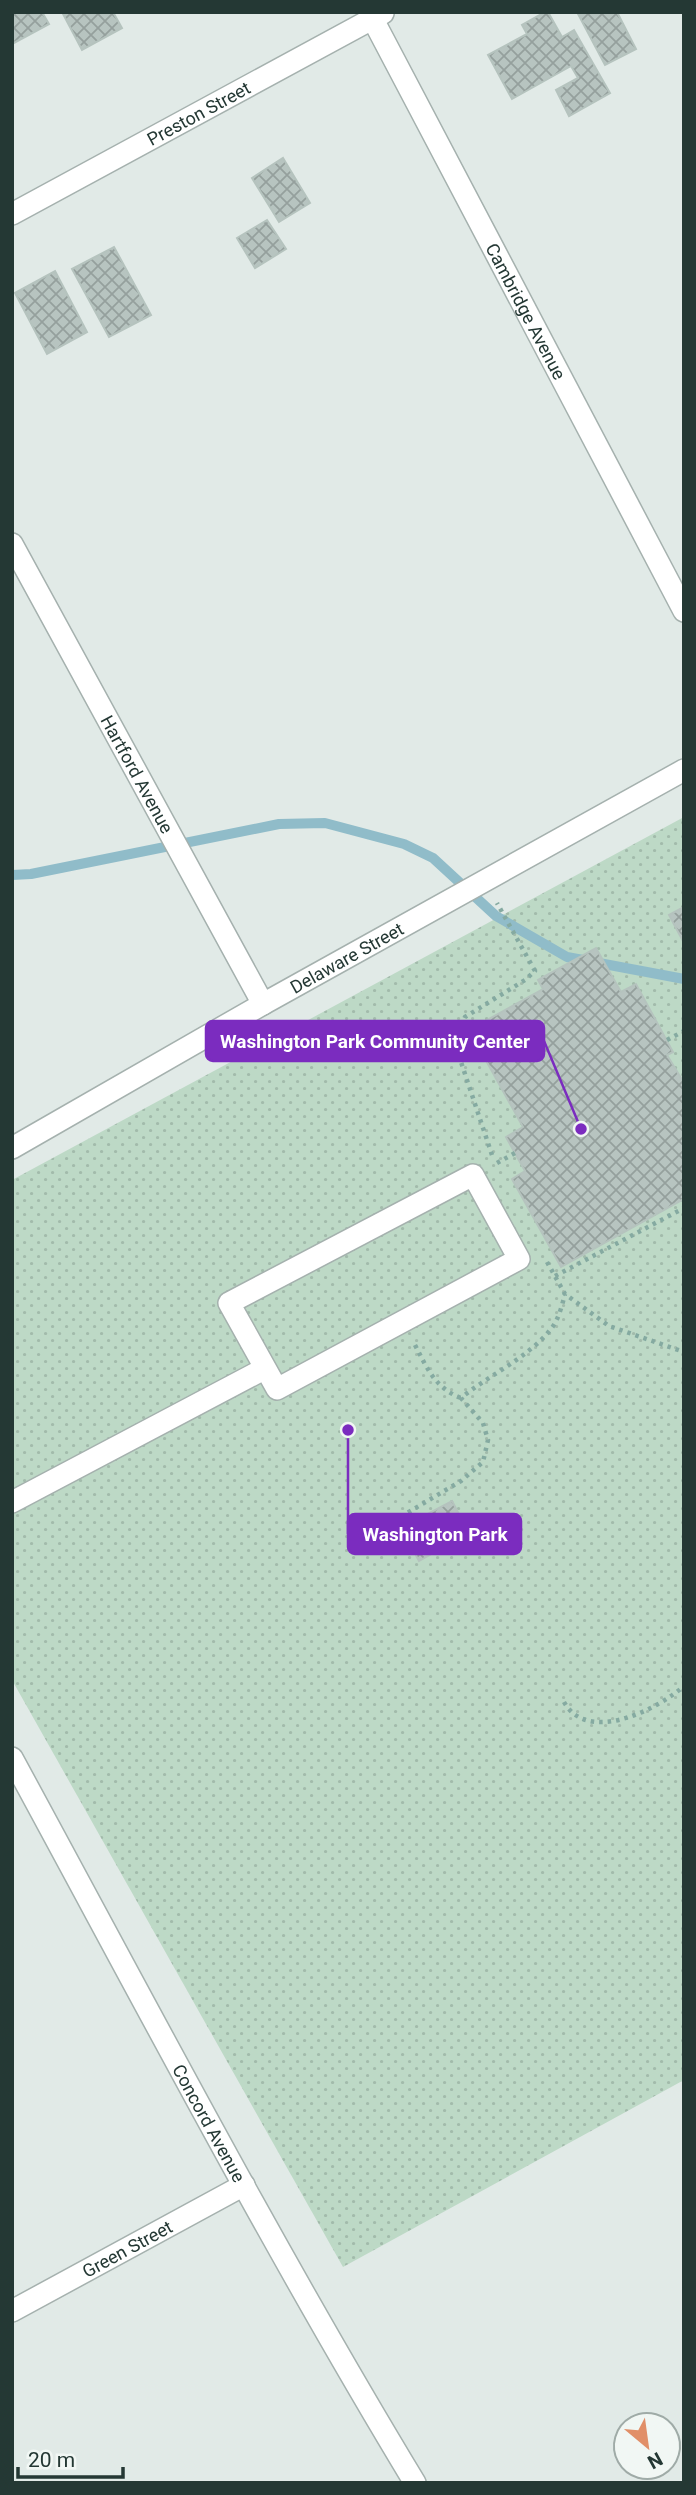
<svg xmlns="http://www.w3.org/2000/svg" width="696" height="2495" font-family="Roboto,sans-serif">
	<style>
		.park { fill: url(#park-dots) }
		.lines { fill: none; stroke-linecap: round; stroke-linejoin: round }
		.stream { stroke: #90bcc9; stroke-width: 10 }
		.building { fill: url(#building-cross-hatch); stroke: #b5c3be; stroke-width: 2 }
		.minor-casing { stroke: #a5b1ae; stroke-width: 24 }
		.path { stroke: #85aaa1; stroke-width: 4.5; stroke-dasharray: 3.5 5; stroke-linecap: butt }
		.minor { stroke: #fff; stroke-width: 21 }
		.labels { text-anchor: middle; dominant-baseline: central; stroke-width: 5; stroke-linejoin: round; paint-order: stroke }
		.street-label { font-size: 18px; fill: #243834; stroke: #f1f7f4 }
		.leader { fill: none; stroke: #7b2cbf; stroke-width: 2.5 }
		.callout-dot { fill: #7b2cbf; stroke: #f1f7f4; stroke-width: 2.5 }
		.callout { fill: #7b2cbf; stroke: #7b2cbf; stroke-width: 2.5 }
		.callout-label { font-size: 19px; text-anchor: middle; font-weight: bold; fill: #fff }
	</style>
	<defs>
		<pattern id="park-dots" width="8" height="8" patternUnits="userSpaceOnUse" patternTransform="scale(1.75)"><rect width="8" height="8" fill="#bdd9c6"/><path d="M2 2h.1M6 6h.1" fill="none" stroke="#a2bbab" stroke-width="1.8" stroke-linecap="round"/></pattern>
		<pattern id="building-cross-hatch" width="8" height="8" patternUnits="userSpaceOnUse" patternTransform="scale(1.75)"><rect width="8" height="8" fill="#b7c4c0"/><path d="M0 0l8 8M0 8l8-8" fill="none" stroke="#95a09d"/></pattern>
	</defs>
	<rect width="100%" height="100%" fill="#e1eae7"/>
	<polygon class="park" points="684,817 684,2080 343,2267 12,1680 12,1180"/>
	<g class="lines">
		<polyline class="stream" points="12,875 31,874 279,824 325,823 404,844 433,858 496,916 567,957 684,979"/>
	</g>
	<g class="building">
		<polygon points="12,12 42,12 49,24 12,44"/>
		<polygon points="62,12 113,12 122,28 82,50"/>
		<polygon points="545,12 548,12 562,37 574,30 610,93 569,116 556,90 578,78 571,66 512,99 488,55 527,34 522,25"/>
		<polygon points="577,12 617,12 636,49 605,65"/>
		<polygon points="283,158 310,203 279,222 252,178"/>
		<polygon points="267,220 286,249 255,268 237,238"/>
		<polygon points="114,247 151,315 109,337 72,269"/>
		<polygon points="55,271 87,332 47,354 15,293"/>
		<polygon points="684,907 684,943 669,915"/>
		<polygon points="596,948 621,992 636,984 673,1052 667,1055 684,1083 684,1199 561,1267 512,1179 525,1171 506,1137 523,1127 469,1030 543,989 538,980"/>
		<polygon points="452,1501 469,1533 419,1561 401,1528"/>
	</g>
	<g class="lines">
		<g class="minor-casing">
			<g id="minor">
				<path id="s1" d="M 369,12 L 684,611"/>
				<path id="s2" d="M 12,214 L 383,13"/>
				<path id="s3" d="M 12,544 L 263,1004"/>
				<path id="s4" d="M 12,1148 L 263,1004 L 684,770"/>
				<polygon points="473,1175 519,1259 277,1389 229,1303"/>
				<polyline points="12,1502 264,1369"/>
				<path id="s5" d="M 12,1758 C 144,2001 272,2247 415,2483"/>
				<path id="s6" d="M 12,2311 L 244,2185"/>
			</g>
		</g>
		<g class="path">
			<polyline points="667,1040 684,1031"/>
			<polyline points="492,1155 457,1050 457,1032 465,1017 525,980 535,971 497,903"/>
			<polyline points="497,1163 515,1153"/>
			<polyline points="547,1262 565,1294 609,1326 684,1352"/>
			<polyline points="555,1276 684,1208"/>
			<path d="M 415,1345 C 427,1368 435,1388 461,1398"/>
			<path d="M 391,1531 L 402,1516 L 461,1481 L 483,1462 L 488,1440 L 483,1423 L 461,1398 C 489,1375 528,1358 551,1329 C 559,1319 562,1305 565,1294"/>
			<path d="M 564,1702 C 588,1745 658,1709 684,1686"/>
		</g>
		<use href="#minor" class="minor"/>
	</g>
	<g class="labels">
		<g class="street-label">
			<text stroke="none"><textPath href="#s2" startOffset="212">Preston Street</textPath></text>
			<text stroke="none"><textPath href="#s1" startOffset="338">Cambridge Avenue</textPath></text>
			<text stroke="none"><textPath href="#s3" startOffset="262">Hartford Avenue</textPath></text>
			<text stroke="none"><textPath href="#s4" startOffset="385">Delaware Street</textPath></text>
			<text stroke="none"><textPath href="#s5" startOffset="415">Concord Avenue</textPath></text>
			<text stroke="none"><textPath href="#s6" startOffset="131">Green Street</textPath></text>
		</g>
	</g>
	<path class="leader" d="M581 1129L544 1041M348 1430L348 1534"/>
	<g class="callout-dot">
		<circle cx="581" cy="1129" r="7"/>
		<circle cx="348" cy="1430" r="7"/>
	</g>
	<g class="callout">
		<rect x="206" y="1021" width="338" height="40" rx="7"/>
		<rect x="348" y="1514" width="173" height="40" rx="7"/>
	</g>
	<g class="callout-label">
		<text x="375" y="1048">Washington Park Community Center</text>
		<text x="435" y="1541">Washington Park</text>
	</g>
	<rect width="696" height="2495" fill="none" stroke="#243834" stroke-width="28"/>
	<g transform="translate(647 2446) rotate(151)"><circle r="33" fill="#f1f7f4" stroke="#9faba7" stroke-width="2"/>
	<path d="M0-5L12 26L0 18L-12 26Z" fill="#e18f68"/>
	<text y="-10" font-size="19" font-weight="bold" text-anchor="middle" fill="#243834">N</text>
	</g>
	<path d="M18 2467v10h105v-10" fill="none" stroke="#243834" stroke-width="3.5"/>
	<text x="28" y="2467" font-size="21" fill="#243834" stroke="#f1f7f4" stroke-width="5" paint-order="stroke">20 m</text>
</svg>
